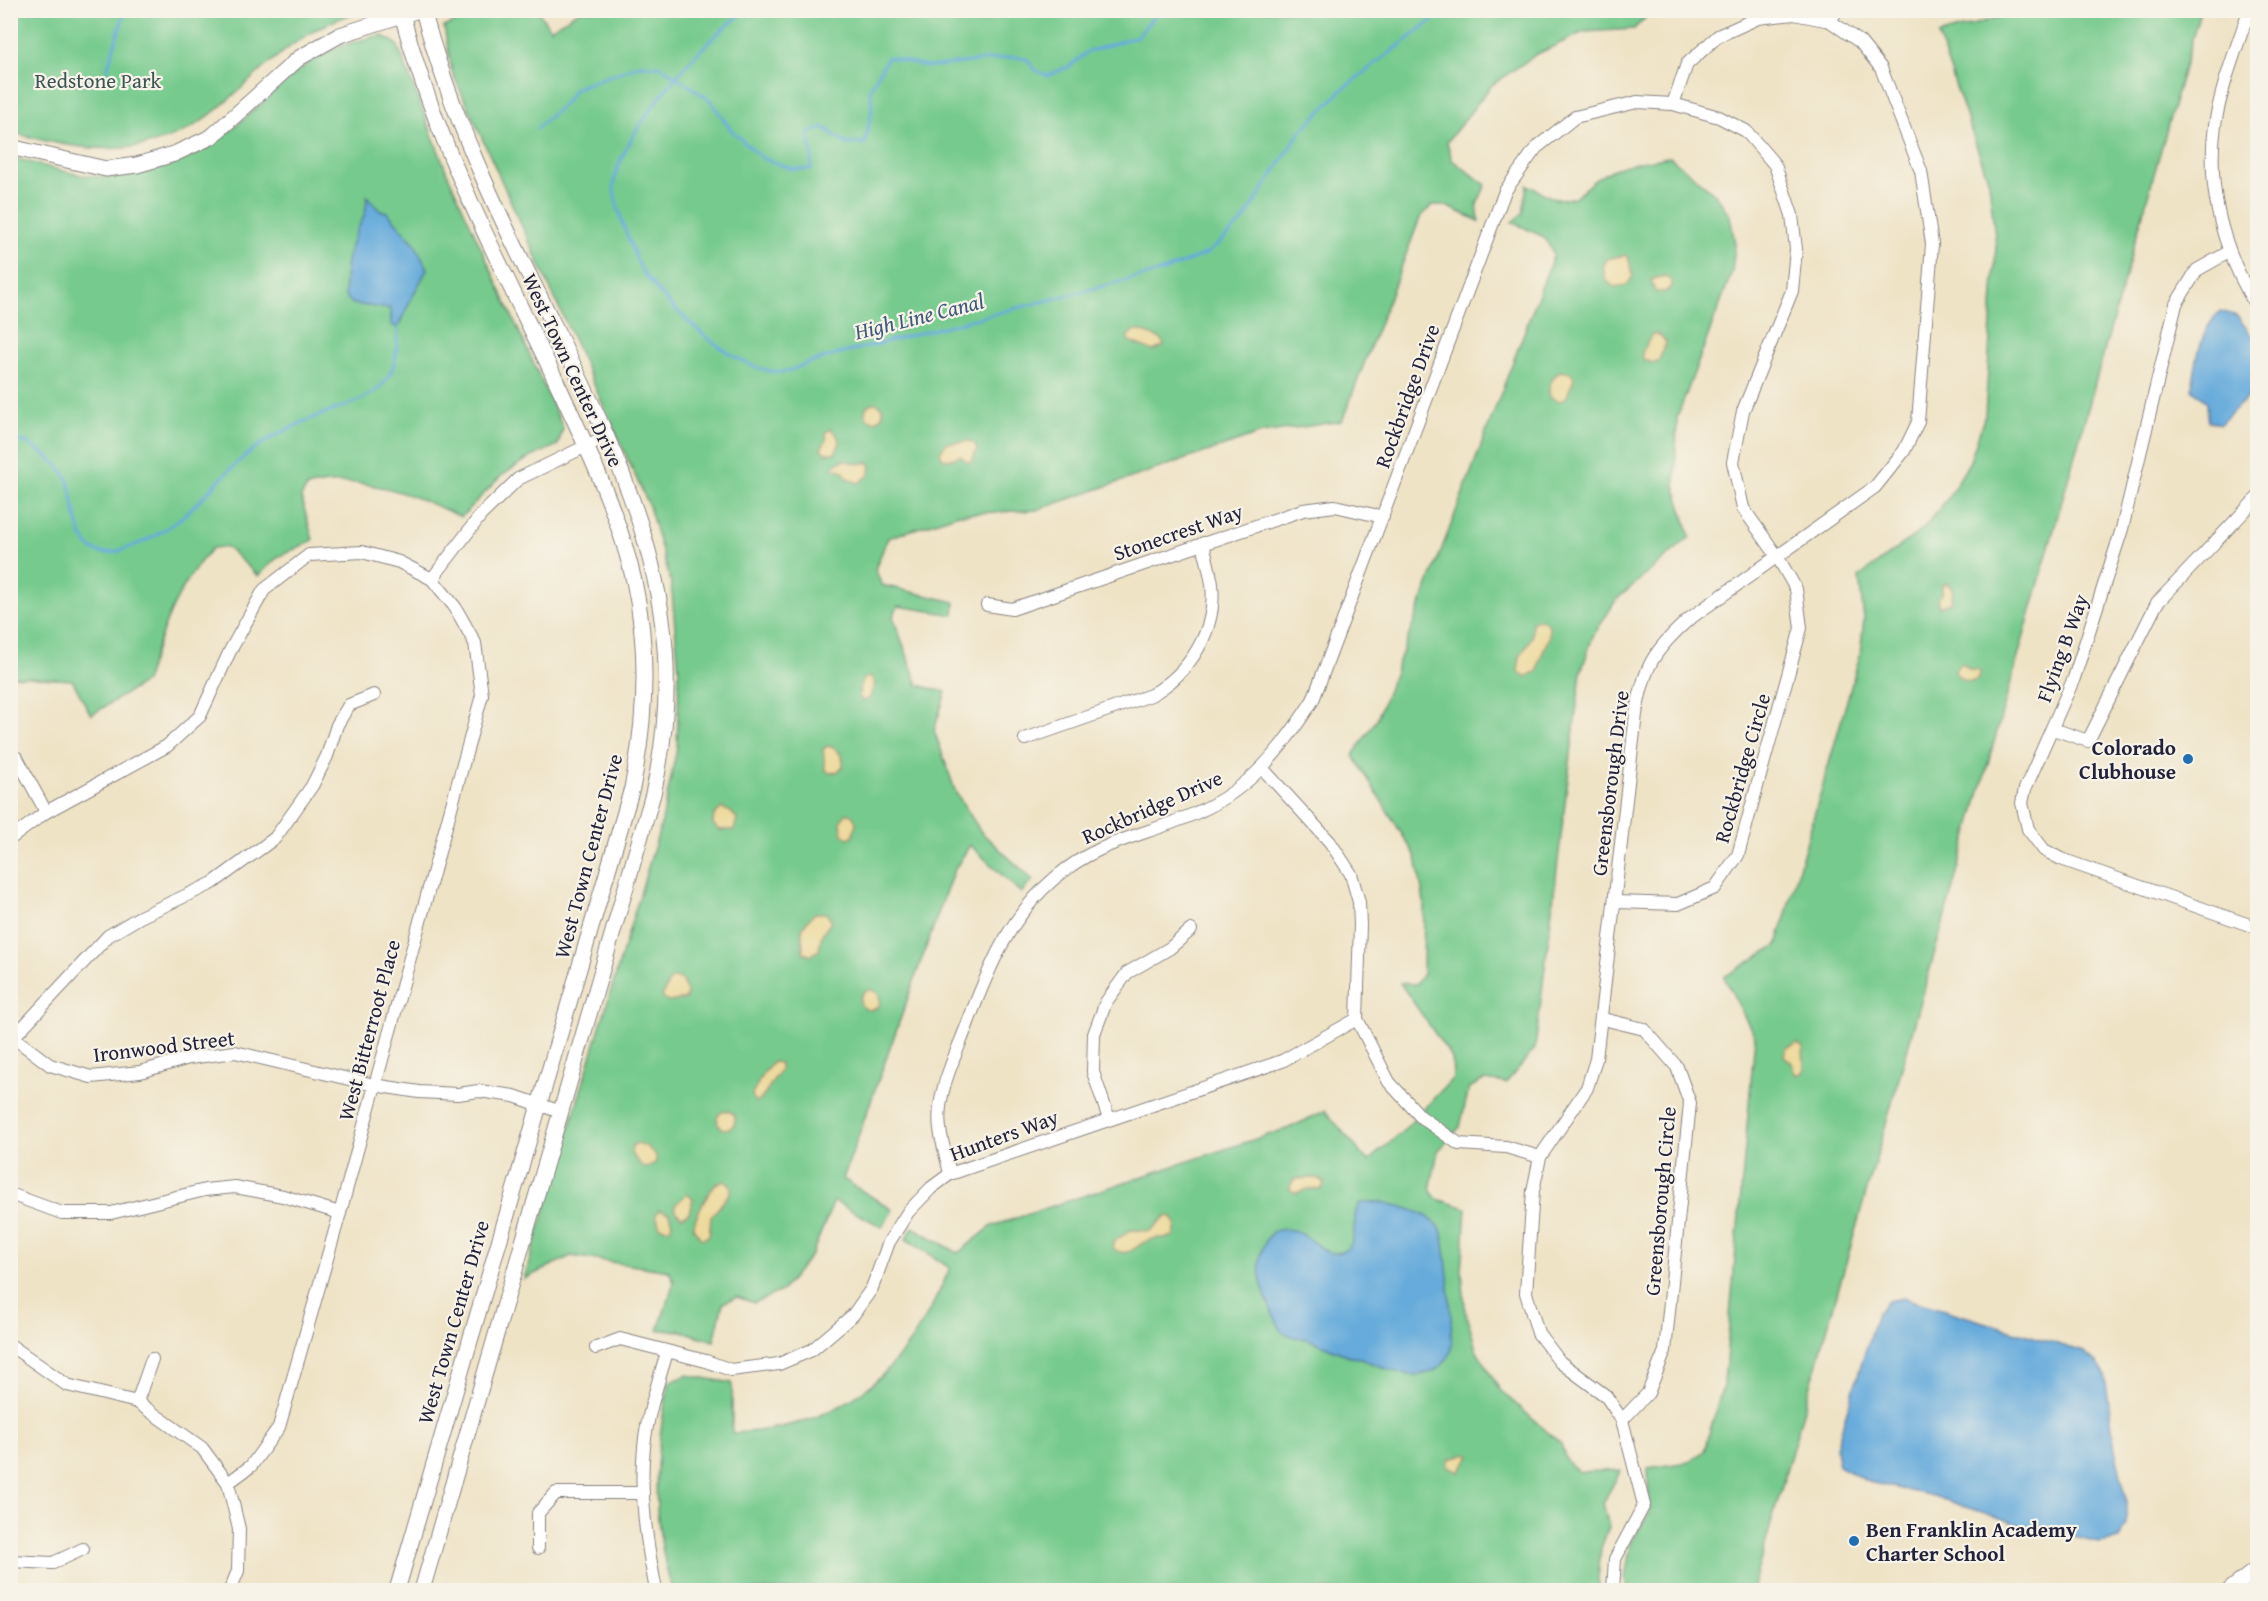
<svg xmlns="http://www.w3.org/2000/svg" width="2268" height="1601" font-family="'Gentium Book Plus',serif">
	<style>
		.green { fill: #76ca8d; stroke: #4c7664; stroke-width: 1.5 }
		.sand { fill: #eeda9e; stroke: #887e6c; stroke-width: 1.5 }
		.water { fill: #66abdb; stroke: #44668b; stroke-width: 1.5 }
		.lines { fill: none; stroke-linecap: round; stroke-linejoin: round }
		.stream { stroke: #66abdb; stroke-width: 3 }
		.minor-casing { stroke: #888280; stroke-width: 14 }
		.tertiary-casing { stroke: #888280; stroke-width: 17 }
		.minor { stroke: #fff; stroke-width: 12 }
		.tertiary { stroke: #fff; stroke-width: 15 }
		.poi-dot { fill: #1f6fb2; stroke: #f7f3e8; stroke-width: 2 }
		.labels { text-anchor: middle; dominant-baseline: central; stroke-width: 4.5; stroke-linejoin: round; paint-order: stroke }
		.park-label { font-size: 21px; fill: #3b5454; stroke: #f7f3e8 }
		.street-label { font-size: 21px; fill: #22223b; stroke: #f7f3e8 }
		.poi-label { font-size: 21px; font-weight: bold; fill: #22223b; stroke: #f7f3e8; text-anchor: end }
		.water-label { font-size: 22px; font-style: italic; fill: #3d597b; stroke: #f7f3e8 }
	</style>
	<rect width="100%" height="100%" fill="#f7f3e8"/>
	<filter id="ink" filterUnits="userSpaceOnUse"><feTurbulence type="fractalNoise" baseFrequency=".0167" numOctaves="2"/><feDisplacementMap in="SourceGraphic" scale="12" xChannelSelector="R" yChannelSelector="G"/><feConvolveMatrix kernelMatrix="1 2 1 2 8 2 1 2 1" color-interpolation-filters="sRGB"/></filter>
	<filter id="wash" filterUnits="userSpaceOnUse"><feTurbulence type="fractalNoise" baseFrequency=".008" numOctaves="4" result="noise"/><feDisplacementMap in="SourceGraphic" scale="24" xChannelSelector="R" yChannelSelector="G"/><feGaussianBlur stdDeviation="1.35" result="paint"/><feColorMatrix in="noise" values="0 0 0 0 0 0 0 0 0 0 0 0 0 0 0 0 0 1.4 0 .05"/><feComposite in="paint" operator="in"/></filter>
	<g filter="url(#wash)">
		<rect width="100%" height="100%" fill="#efe3c6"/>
		<g class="green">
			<polygon points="484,10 538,11 550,29 581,10 1652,11 1634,29 1584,32 1535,55 1491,86 1447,142 1452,160 1486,185 1477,204 1479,221 1444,205 1432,205 1420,218 1342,421 1262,433 1037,510 959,514 888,538 875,569 882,585 955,602 954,615 898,606 893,617 918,685 946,692 934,730 956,793 981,832 1033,880 1021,893 970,845 953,872 843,1179 893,1210 882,1227 834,1201 812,1254 782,1291 754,1303 737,1297 723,1303 714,1341 681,1331 658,1330 674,1282 669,1271 571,1256 524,1279 662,821 677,748 679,671 671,583 649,506 452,72 444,27"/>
			<path d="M 10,11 L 11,10 L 362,11 C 316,23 283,50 248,82 C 233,96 217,111 199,123 C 141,161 73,150 11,132 Z"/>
			<polygon points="2020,11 2200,11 1908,1047 1752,1590 1627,1590 1625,1579 1631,1542 1649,1514 1648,1468 1689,1462 1704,1451 1724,1382 1755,1037 1724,977 1777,945 1860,655 1864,619 1859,577 1924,528 1949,497 1970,461 1985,415 1996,246 1989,182 1938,35"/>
			<path d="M 381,35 L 397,44 L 447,173 L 563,428 L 558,445 L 527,459 L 501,476 L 461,517 C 412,494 361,473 307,487 L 301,497 L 313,540 L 278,557 L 258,576 L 227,547 L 212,548 C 174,591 163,628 145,682 L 91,715 L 72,680 L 11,676 L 11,157 C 34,163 58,171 81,175 C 132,182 191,164 230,131 C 258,108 283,80 313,60 C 334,46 357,41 381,35 Z"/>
			<path d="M 1670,157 L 1715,194 L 1730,216 L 1735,244 L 1732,272 L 1677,418 L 1675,486 L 1690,537 L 1616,600 L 1593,636 L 1581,672 L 1535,1049 L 1506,1083 L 1484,1080 L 1469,1088 L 1460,1127 L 1438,1151 L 1430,1190 L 1437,1199 L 1466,1208 L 1462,1271 L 1465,1307 L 1476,1350 L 1500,1390 L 1561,1444 L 1566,1460 L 1579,1472 L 1621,1470 L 1603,1503 L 1609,1527 L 1601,1548 L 1598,1579 L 1600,1590 L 672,1590 C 650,1511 653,1464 669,1383 L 687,1375 L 732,1383 L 732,1433 C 848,1428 906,1372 950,1268 L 906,1239 L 913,1227 L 958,1253 L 992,1226 L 1289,1128 L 1325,1111 L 1368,1161 L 1401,1133 L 1453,1078 L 1452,1058 L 1400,983 L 1416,984 L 1423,974 L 1424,902 L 1416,857 L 1353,755 L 1377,719 L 1554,254 L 1544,237 L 1512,222 L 1523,213 L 1527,185 L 1555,199 L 1575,198 C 1607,164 1627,164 1670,157 Z"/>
		</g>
		<g class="sand">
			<polygon points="1625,255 1628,257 1633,276 1627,285 1614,287 1606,280 1603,267 1607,259"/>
			<polygon points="1664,276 1671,280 1672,287 1664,292 1655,292 1651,280"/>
			<polygon points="1133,331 1141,331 1161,339 1164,346 1153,351 1129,341 1127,337"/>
			<polygon points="1652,334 1660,335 1666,342 1659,360 1653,363 1643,359 1642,353"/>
			<path d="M 1561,371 L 1571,373 L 1574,379 L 1566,398 L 1560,401 L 1551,398 C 1546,389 1552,376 1561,371 Z"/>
			<circle cx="874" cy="412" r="9"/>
			<polygon points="831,429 837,435 840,443 835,453 825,453 821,449 826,440 826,432"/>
			<polygon points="969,441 975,444 977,449 972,461 968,462 960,456 948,460 942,458 940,451 947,443"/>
			<polygon points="844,460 858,464 869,462 871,468 868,476 858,483 847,478 843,471 833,468 835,464"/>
			<polygon points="1947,583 1953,590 1951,602 1939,607 1937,599 1942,594 1942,585"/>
			<polygon points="1542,619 1549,625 1549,637 1539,662 1538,671 1525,677 1518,671 1520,657 1532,636 1532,622"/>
			<path d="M 1959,664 L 1964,664 L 1970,670 L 1980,670 L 1979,679 C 1970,684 1959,681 1955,671 Z"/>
			<polygon points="867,677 872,678 875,684 869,699 863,701 859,697 861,682"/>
			<path d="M 828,746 C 837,748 844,756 843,766 L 837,772 L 829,773 L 825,769 L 823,749 Z"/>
			<polygon points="722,808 731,812 737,819 734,830 719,830 713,824 714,815"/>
			<polygon points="847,813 852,815 856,822 853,836 848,838 842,833 841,820"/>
			<path d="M 815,913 L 826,913 L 832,921 L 822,934 L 819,950 L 810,956 L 803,952 C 803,929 796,931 815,913 Z"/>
			<polygon points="673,978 681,979 687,992 686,999 668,1002 662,997 669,981"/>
			<circle cx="870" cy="1000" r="10"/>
			<polygon points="1797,1044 1803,1047 1804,1071 1799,1075 1794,1072 1792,1063 1784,1056 1786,1048"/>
			<polygon points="773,1062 780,1063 780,1070 760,1101 755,1102 752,1095 762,1075"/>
			<circle cx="726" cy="1120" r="9"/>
			<polygon points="637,1143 646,1146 656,1155 656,1162 647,1168 642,1166 631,1154 632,1146"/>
			<polygon points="1316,1178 1324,1182 1322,1189 1308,1189 1296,1193 1289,1189 1294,1179"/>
			<path d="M 725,1181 L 731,1186 L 730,1193 L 711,1217 L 709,1236 L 702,1239 L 693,1228 C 697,1210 706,1198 715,1184 Z"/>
			<polygon points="687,1194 693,1199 689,1213 682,1217 676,1212 675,1205"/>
			<polygon points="659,1210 669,1213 672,1224 669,1229 660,1227 656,1215"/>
			<path d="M 1166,1216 L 1172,1217 L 1176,1224 L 1174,1236 C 1165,1239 1157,1237 1149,1240 C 1135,1245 1128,1260 1113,1248 L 1113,1242 L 1131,1230 L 1150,1231 Z"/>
			<polygon points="1466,1453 1470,1456 1459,1472 1448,1467 1448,1460"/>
		</g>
		<g class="water">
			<path d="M 367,196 L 379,210 L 387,212 L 415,244 L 427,269 C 417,289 406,307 398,328 L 391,324 L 391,309 L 353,304 L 345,296 C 344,276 346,259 353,240 C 360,219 366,222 367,196 Z"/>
			<path d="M 2220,311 L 2237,316 L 2257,342 L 2258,387 L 2220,424 L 2208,421 L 2207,402 L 2192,389 C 2196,362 2200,330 2220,311 Z"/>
			<path d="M 1383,1202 C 1401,1207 1428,1211 1440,1228 C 1446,1237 1455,1343 1450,1353 C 1447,1361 1439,1369 1431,1372 C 1405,1382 1380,1364 1357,1358 C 1337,1353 1327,1346 1310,1340 C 1299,1336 1291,1339 1281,1330 C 1266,1301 1246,1262 1272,1232 C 1305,1219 1316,1256 1336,1253 C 1364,1250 1348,1217 1360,1203 Z"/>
			<polygon points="1904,1298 2084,1352 2097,1362 2105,1375 2115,1450 2126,1496 2126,1525 2119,1539 2099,1543 2024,1526 1933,1496 1868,1482 1839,1466 1836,1447 1877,1313 1888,1301"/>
		</g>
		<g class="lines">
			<g class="stream">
				<path d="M 749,10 C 709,31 610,144 614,190 C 616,207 635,261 645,275 C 671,309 736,373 782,372 C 790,371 801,366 808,363 C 830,356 852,350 874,345 C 970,320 1067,295 1163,271 L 1208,253 L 1243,221 L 1300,132 L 1345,87 L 1446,10"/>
				<polyline points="107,70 125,10"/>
				<polyline points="536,129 563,105 576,88 640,65 662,67 710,100 731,130 762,158 793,169 811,169 812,153 808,134 823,127 847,144 865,143 872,109 870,89 888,57 928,67 1013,57 1027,59 1034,69 1047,76 1070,66 1087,52 1138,36 1159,10"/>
				<path d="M 10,443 L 24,441 C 38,450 57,461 66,476 C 76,494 73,546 99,552 C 108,555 121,550 130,547 C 189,526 208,484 254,449 C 270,437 303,421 323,414 C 343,406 363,402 380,387 C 397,372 397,349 398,328"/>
			</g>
		</g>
	</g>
	<g filter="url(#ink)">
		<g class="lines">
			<g class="minor-casing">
				<g id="minor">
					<path d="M 2249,10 C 2237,48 2221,86 2215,125 C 2206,190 2224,253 2258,309"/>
					<polyline points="1830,21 1837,10"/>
					<polyline points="2229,252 2197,270 2176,304 2122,529 2074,678 2025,789 2022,803 2028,829 2044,850 2061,859 2258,928"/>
					<polyline points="432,579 481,515 518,479 607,436"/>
					<polyline points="987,605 1012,609 1303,510 1335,506 1383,517"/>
					<polyline points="2053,729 2088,741 2157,603 2258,497"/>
					<path d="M 1025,739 L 1151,695 C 1190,673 1217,630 1212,584 C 1210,571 1206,557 1203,543"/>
					<polyline points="17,758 46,812"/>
					<polyline points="1263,769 1330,842 1351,874 1359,902 1360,925 1357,1019 1389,1082 1421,1117 1459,1144 1506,1147 1540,1157"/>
					<polyline points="10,839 46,812 167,746 200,716 230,651 264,590 309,555 362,552 399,562 432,579 455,607 475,643 482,695 340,1213 279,1427 251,1466 228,1483"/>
					<polyline points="1603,1019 1644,1029 1677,1067 1690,1103 1665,1351 1648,1393 1622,1420"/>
					<polyline points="10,1035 50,1065 91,1077 140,1072 189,1058 235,1052 374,1085 419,1092 458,1094 479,1091 514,1096 561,1112"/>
					<polyline points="10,1041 108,936 140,917 213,883 275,838 312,786 327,756 337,725 349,705 374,695"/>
					<polyline points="1109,1119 1093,1072 1094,1034 1106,1002 1127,973 1170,948 1191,930"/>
					<path d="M 950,1174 C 947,1159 942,1144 940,1129 C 935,1093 957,1053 969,1020 C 989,967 1010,916 1055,878 C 1100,839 1147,836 1198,812 C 1251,789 1283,747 1313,700 L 1505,191 L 1536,148 L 1575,117 L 1637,102 L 1673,104 L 1719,117 L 1746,131 L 1775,165 L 1792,215 L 1796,249 L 1792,291 L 1743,411 L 1733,462 L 1743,508 L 1777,556 L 1796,589 L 1801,628 L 1738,855 L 1715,888 L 1678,904 L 1616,902"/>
					<polyline points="10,1194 62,1213 111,1213 205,1190 235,1187 283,1196 340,1213"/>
					<polyline points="10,1345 67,1385 137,1402 202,1448 228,1483 239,1529 238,1571 230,1590"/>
					<polyline points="596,1348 620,1339 706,1361 731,1370 779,1364 812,1350 853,1315 872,1288 889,1242 908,1212 931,1188 950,1174 1282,1061 1357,1019"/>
					<polyline points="137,1402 152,1359"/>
					<polyline points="538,1548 538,1513 556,1493 643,1493"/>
					<polyline points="10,1561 53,1563 83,1549"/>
					<path d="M 656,1590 C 647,1544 639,1495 644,1447 C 647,1415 658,1383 667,1352"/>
					<path d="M 1613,1590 L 1615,1559 L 1644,1505 L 1622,1420 L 1606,1396 L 1560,1362 L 1538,1333 L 1526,1293 L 1533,1191 L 1540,1157 L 1587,1088 L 1596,1059 L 1636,714 C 1644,667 1653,651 1689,619 L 1875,487 L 1904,451 L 1918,422 L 1932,244 L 1921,171 L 1881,68 L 1860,42 L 1830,21 L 1794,14 L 1758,18 L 1718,36 L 1687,64 L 1673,104"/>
				</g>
			</g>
			<g class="tertiary-casing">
				<g id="tertiary">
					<polyline points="10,147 106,169 137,165 174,154 211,137 299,58 340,35 418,10"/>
					<path d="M 397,1590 L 632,788 C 646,720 649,649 634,581 C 617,507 583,439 551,370 C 495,254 433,136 401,10"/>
					<path d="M 422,1590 L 653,794 C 697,605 624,468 543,303 C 496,210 450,112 423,10"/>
					<polyline points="2230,1590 2258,1568"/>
				</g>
			</g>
			<use href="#minor" class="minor"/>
			<use href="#tertiary" class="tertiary"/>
		</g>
	</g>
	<g class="poi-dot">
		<circle cx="2188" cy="759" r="6"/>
		<circle cx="1854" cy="1541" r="6"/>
	</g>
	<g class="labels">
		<g class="park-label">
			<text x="98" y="80">Redstone Park</text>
		</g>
		<g class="street-label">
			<text transform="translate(573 370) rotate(65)">West Town Center Drive</text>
			<text transform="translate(1407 396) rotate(-70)">Rockbridge Drive</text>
			<text transform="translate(1178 532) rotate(-19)">Stonecrest Way</text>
			<text transform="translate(2062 648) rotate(-70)">Flying B Way</text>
			<text transform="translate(1742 768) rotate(-74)">Rockbridge Circle</text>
			<text transform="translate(1610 783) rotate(-83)">Greensborough Drive</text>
			<text transform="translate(1152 807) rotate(-24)">Rockbridge Drive</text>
			<text transform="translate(588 856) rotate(-75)">West Town Center Drive</text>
			<text transform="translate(369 1030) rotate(-75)">West Bitterroot Place</text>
			<text transform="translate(164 1046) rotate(-7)">Ironwood Street</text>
			<text transform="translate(1004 1135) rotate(-20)">Hunters Way</text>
			<text transform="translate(1660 1201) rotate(-85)">Greensborough Circle</text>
			<text transform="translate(453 1322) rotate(-74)">West Town Center Drive</text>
		</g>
		<g class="poi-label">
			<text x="2176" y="747">Colorado<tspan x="2176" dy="24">Clubhouse</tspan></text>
			<text x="1866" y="1529" text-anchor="start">Ben Franklin Academy<tspan x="1866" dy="24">Charter School</tspan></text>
		</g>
		<g class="water-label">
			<text transform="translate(919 316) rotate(-14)">High Line Canal</text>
		</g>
	</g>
	<rect width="2268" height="1601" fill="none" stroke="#f7f3e8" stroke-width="36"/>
</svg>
